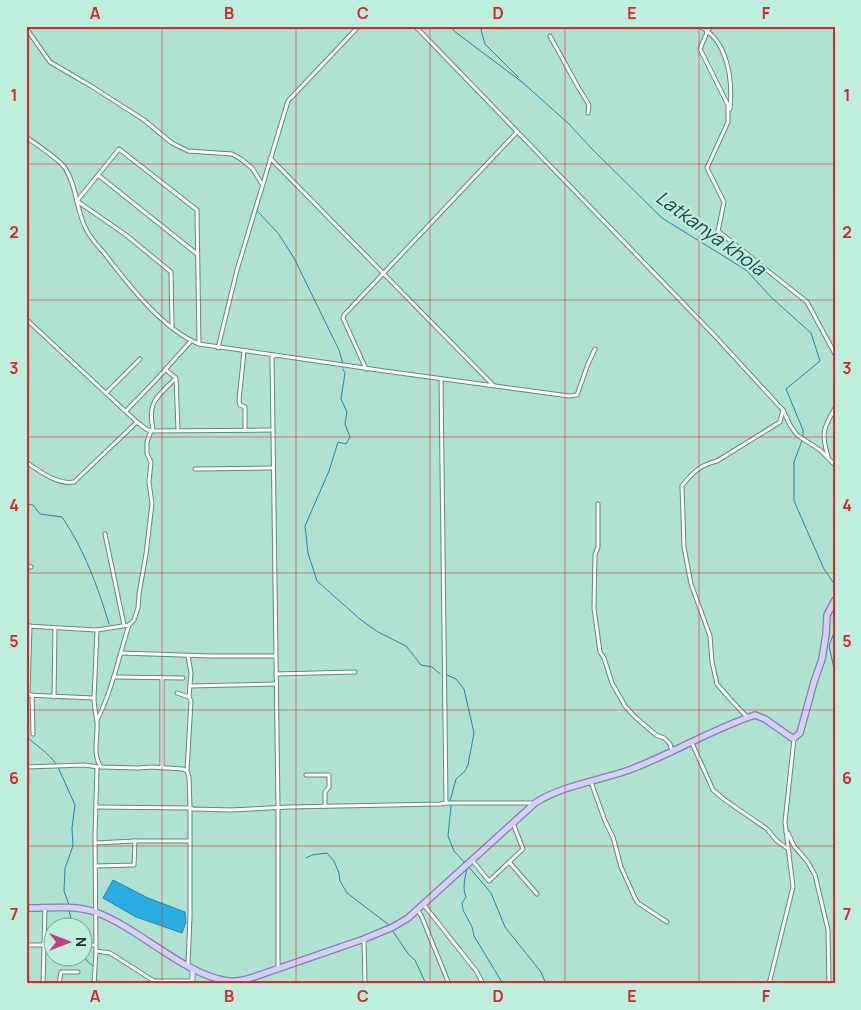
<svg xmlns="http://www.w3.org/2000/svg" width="861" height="1010" font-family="Manrope,sans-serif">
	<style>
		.water { fill: #2bade3; stroke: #2586aa }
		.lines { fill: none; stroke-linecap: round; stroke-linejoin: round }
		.stream { stroke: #2586aa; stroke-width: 1 }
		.street-casing { stroke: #5d8a7b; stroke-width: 5 }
		.secondary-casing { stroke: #5d8a7b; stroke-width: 6 }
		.primary-casing { stroke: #8180aa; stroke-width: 8 }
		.street { stroke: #fff; stroke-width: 3 }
		.secondary { stroke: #eae7fb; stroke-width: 4.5 }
		.primary { stroke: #d5cef7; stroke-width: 5.5 }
		.grid { fill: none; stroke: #d62828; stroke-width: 1; stroke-opacity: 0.55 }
		.labels { text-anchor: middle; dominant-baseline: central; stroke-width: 4.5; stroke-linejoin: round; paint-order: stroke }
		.water-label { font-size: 19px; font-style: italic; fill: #27414e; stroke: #beeedd }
		.neatline { fill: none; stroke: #d62828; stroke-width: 2 }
		.grid-label { font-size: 16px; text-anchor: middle; font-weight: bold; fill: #d62828 }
	</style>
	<rect width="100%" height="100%" fill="#b1e1d0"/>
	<polygon class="water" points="113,880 148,898 185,912 186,922 182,933 136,917 103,898"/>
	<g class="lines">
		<g class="stream">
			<polyline points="451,26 454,31 522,82 569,124 593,150 662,218 746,270 772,298 811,333 820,361 786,389 803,430 803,438 794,462 794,501 824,569 835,585"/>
			<polyline points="480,26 485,44 518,77"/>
			<polyline points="257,208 257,211 278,233 294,258 339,350 343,364"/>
			<polyline points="343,369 345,373 341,399 347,412 345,424 350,437 346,444 338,442 329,471 305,526 308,553 317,581 361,620 378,632 406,646 421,665 432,667 440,674"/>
			<path d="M 26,504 L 33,505 L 40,514 L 62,517 C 84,549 98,587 109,624"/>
			<polyline points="835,630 829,646 835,673"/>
			<polyline points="445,674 456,679 464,689 474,733 468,765 465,771 456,779 450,801"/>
			<path d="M 26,736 C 36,746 48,752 56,764"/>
			<polyline points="58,767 75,805 72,828 73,846 65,868 64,891 69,905"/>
			<polyline points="451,806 448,836 454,851 465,863"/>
			<polyline points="306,858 312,855 327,853 334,861 339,873 340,881 347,893 389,925"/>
			<polyline points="468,866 491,893 505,927 541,972 546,984"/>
			<path d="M 468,866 C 465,875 462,889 466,897 L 462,903 L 463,910 L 472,927 L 474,936 L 503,984"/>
			<polyline points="69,910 73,928"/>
			<polyline points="392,930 409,955 415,960 426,984"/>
			<polyline points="82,949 87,961 94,967"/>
			<polyline points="96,979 100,984"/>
		</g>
		<g class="street-casing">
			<g id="street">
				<polyline points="415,26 714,335 783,410 790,425 797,435 820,450 835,465"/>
				<path d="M 699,26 C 728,40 733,80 730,109"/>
				<polyline points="712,26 708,30 700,49 728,105 728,122 707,168 724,202 718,231 807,302 835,354"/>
				<polyline points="26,28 50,62 91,86 144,120 172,143 188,151 232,154 241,159 252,168 262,184"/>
				<polyline points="550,36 578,87 589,105 588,113"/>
				<path d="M 26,137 C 36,144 59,159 65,168 C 77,186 76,210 86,229 C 90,238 98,246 104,253 C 128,284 163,330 199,344 L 385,371 L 569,396 L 577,395 L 588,364 L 595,349"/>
				<polyline points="270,158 494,386"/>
				<polyline points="98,175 197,254"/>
				<polyline points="26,319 137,422 146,429 151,431 147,442 147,454 151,462 149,482 152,504 146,554 139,594 138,608 134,620 129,625 97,630 94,698"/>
				<polyline points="172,326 171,272 126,235 77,201 119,149 197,210 199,344"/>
				<polyline points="218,348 237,270 288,101 359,26"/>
				<polyline points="244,351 239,401 240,405 245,407 245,430"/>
				<polyline points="274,356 272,357 278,808 278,969"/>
				<polyline points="366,369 343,318 344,315 517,132"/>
				<polyline points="166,370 176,378 178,430"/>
				<polyline points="441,379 446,803"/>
				<polyline points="106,393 140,359"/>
				<polyline points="126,411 154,382 191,341"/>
				<path d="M 153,429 C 147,402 157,397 175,379"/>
				<polyline points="151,431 273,430"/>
				<path d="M 828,457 C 821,433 823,429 835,408"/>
				<path d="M 26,462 C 39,471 58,485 74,482 L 137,422"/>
				<polyline points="195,469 273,468"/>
				<polyline points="598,504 598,547 595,555 594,608 600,652 604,658 612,683 625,706 634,716 656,735 664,738 670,744 672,751"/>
				<polyline points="105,534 124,625"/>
				<polyline points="26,566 31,567"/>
				<polyline points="26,626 97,630"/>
				<polyline points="30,626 28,692 28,694 32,695 33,734"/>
				<polyline points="121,653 211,656 275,656"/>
				<polyline points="188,656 191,673 189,697"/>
				<polyline points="276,674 355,672"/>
				<polyline points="115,677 183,678"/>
				<polyline points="190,686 276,684"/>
				<polyline points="177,693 189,697 191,701 187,771"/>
				<path d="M 26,695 L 94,698 C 94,706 96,714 97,722 C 98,737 92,755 101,767 L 138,768 L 152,767 L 183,769 L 187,771 L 189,777 L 190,808 L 193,809 L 231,810 L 289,807 L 440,804 L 446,803 L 534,803"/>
				<polyline points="54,697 55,628"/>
				<path d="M 747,717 L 730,699 L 717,684 L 712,662 L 710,636 L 691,584 L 684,547 L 682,486 C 692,473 700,465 717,461 L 780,422 L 783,410"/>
				<path d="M 97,720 C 112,691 119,656 129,625"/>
				<polyline points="692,743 713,790 725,800 767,829 777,841 787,848"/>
				<polyline points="26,767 85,765 98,767"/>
				<polyline points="162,768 162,679"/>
				<polyline points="306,775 329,775 329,787 325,792 325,806"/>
				<polyline points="591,782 605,821 613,837 621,867 635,898 638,903 667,922"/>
				<polyline points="97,807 190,808 190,916 188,965"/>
				<polyline points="786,832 788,833 794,846 807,861 815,875 828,930 829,984"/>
				<polyline points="95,843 135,841"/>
				<polyline points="472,860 489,881 523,849 513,823"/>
				<polyline points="510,863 537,894"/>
				<polyline points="95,866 134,865 135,841 189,841"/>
				<polyline points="424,905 477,972 483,984"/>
				<polyline points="417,910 421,915 449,984"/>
				<polyline points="364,939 365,984"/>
				<polyline points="44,943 52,944"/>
				<polyline points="26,945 43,945"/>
				<polyline points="82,945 96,945"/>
				<polyline points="96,951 110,953 154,981 192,981"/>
				<polyline points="43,984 45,908"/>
				<polyline points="59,984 61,972 78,972"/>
				<polyline points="94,984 96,951 95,835 97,767"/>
				<polyline points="769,984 793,887 785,822 794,739"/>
			</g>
		</g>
		<g class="secondary-casing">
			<polyline id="secondary" points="192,984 193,968"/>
		</g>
		<g class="primary-casing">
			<path id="primary" d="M 26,908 C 48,908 74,905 95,912 C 138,927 184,975 228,981 C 237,982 245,980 254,977 L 364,939 L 393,927 L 408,918 L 535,803 C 563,785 598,781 629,770 C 672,754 712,729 755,715 L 765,719 L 792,738 L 794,738 L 800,733 L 814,682 L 822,659 L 826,634 L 827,615 L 835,600"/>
		</g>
		<use href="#street" class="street"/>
		<use href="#secondary" class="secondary"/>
		<use href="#primary" class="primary"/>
	</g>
	<path class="grid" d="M 162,26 L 162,984M 296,26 L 296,984M 430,26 L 430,984M 565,26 L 565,984M 699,26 L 699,984M 26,164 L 835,164M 26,300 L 835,300M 26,437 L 835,437M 26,573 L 835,573M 26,710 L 835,710M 26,846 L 835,846"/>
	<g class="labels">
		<g class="water-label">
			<text transform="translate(711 233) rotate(36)">Latkanya khola</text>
		</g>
	</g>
	<rect width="861" height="1010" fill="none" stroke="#beeedd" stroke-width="55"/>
	<g transform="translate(68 942) rotate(90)"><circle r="24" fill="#beeedd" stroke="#7ca093"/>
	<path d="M0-4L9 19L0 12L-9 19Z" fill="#c13e84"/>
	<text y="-8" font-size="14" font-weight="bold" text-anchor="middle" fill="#182b25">N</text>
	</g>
	<rect x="28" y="28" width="806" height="954" class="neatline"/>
	<g class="grid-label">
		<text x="95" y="19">A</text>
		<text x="229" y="19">B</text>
		<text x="363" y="19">C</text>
		<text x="498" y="19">D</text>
		<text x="632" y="19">E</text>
		<text x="766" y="19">F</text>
		<text x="14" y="101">1</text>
		<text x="847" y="101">1</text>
		<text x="14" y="238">2</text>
		<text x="847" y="238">2</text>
		<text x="14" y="374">3</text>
		<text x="847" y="374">3</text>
		<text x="14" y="511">4</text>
		<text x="847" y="511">4</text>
		<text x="14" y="647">5</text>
		<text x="847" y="647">5</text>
		<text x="14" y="784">6</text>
		<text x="847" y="784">6</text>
		<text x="14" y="920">7</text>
		<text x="847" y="920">7</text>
		<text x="95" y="1002">A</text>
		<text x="229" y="1002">B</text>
		<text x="363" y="1002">C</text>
		<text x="498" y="1002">D</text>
		<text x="632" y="1002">E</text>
		<text x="766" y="1002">F</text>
	</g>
</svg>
